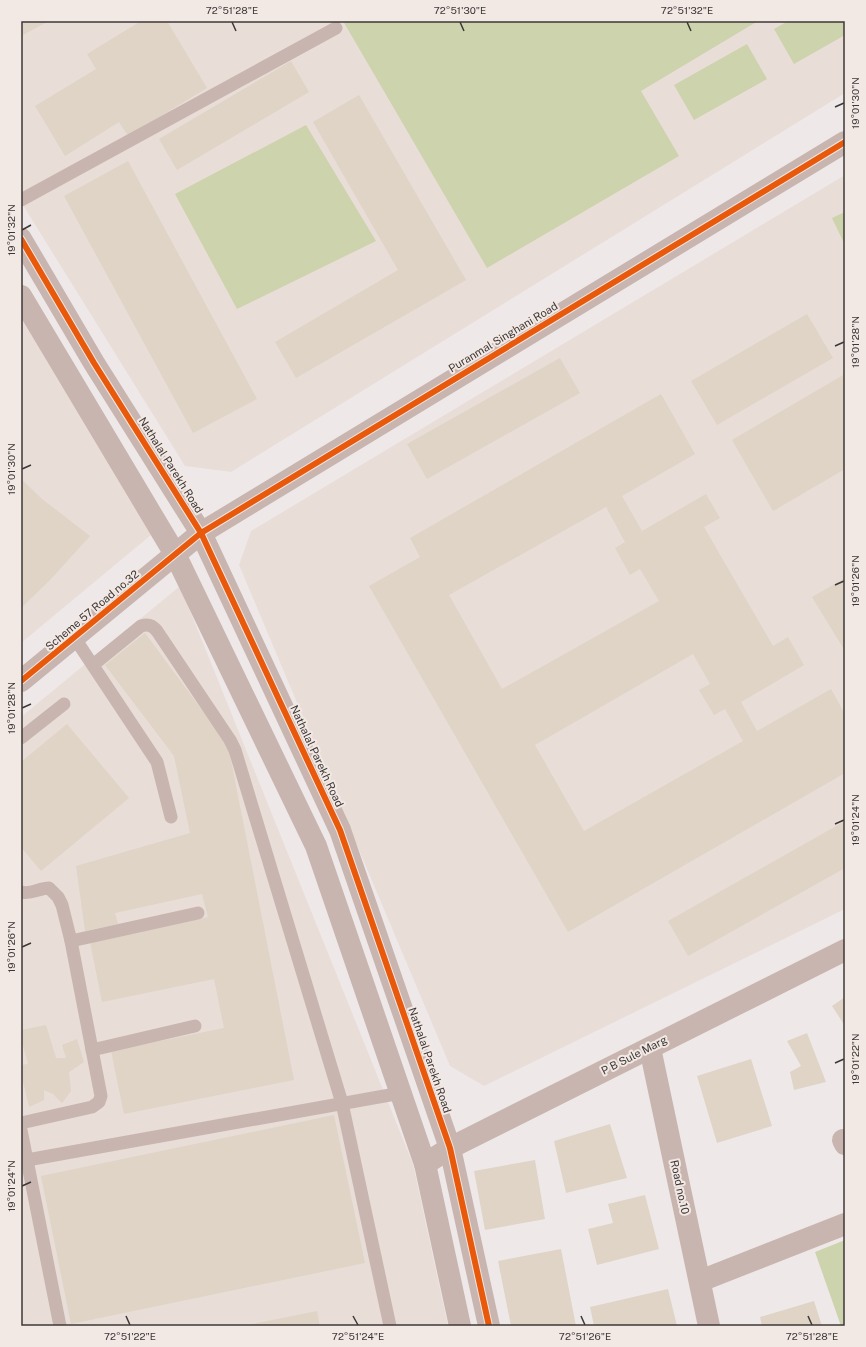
<svg xmlns="http://www.w3.org/2000/svg" width="866" height="1347" font-family="'Public Sans',sans-serif">
	<style>
		.built { fill: #e9ddd8 }
		.green { fill: #cdd3ac }
		.building { fill: #dfd4c6; fill-rule: evenodd }
		.lines { fill: none; stroke-linecap: round; stroke-linejoin: round }
		.service { stroke: #c9b5b0; stroke-width: 13 }
		.minor { stroke: #c9b5b0; stroke-width: 22 }
		.tertiary { stroke: #c9b5b0; stroke-width: 22 }
		.cycleway-casing { stroke: #f2e8e4; stroke-width: 8 }
		.cycleway { stroke: #e8590c; stroke-width: 6 }
		.ticks { fill: none; stroke: #3c3837; stroke-width: 1.5 }
		.labels { text-anchor: middle; dominant-baseline: central; stroke-width: 4; stroke-linejoin: round; paint-order: stroke }
		.street-label { font-size: 11px; fill: #3c3837; stroke: #f2e8e4 }
		.neatline { fill: none; stroke: #3c3837; stroke-width: 1.5 }
		.ticks-label { font-size: 10px; text-anchor: middle; fill: #3c3837 }
	</style>
	<rect width="100%" height="100%" fill="#eee9e8"/>
	<g class="built">
		<polygon points="21,21 845,21 845,93 231,472 185,466 21,202"/>
		<polygon points="845,175 845,909 484,1086 450,1066 239,565 251,531"/>
		<polygon points="21,297 157,530 21,643"/>
		<polygon points="180,586 413,1164 448,1326 21,1326 21,717"/>
	</g>
	<g class="green">
		<polygon points="343,21 758,21 641,91 679,156 487,268"/>
		<polygon points="788,21 845,21 845,35 794,64 774,29"/>
		<polygon points="747,44 767,79 694,120 674,85"/>
		<polygon points="306,125 376,241 237,309 175,194"/>
		<polygon points="845,212 845,245 832,218"/>
		<polygon points="845,1240 845,1326 841,1326 815,1252"/>
	</g>
	<g class="building">
		<polygon points="21,21 49,21 21,36"/>
		<polygon points="141,21 167,21 207,88 128,136 119,122 65,156 35,106 96,69 87,54"/>
		<polygon points="291,61 309,92 177,170 159,139"/>
		<polygon points="359,95 466,280 296,378 275,342 398,270 313,122"/>
		<polygon points="128,161 257,399 193,433 64,196"/>
		<polygon points="807,314 833,358 717,425 691,381"/>
		<polygon points="560,358 580,393 427,479 407,444"/>
		<polygon points="845,374 845,469 773,511 732,440"/>
		<path d="M 661,394 L 695,454 L 622,496 L 642,531 L 706,494 L 720,518 L 704,527 L 773,646 L 788,637 L 804,665 L 741,702 L 757,731 L 831,689 L 845,714 L 845,773 L 568,932 L 369,586 L 420,557 L 410,538 ZM 606,507 L 625,542 L 615,548 L 630,575 L 640,569 L 659,601 L 502,689 L 449,595 ZM 693,654 L 710,684 L 699,690 L 714,715 L 725,709 L 743,741 L 584,831 L 535,745 Z"/>
		<polygon points="21,479 42,499 90,536 50,580 21,608"/>
		<polygon points="845,578 845,651 812,597"/>
		<polygon points="145,633 228,745 294,1080 124,1114 111,1051 224,1028 214,979 102,1002 90,942 208,917 202,894 115,913 118,924 85,931 76,866 190,833 174,756 105,665"/>
		<polygon points="67,724 129,798 41,871 21,847 21,762"/>
		<polygon points="845,821 845,868 688,956 668,921"/>
		<polygon points="845,997 845,1026 832,1006"/>
		<polygon points="46,1025 56,1058 66,1058 62,1045 77,1039 84,1062 69,1072 71,1091 62,1103 53,1094 44,1090 44,1100 29,1107 21,1073 21,1065 28,1064 21,1038 21,1030"/>
		<polygon points="807,1033 826,1082 794,1090 790,1072 801,1066 787,1041"/>
		<polygon points="751,1059 772,1126 717,1143 697,1076"/>
		<polygon points="334,1115 365,1263 71,1324 41,1176"/>
		<polygon points="610,1124 627,1178 566,1193 554,1141"/>
		<polygon points="535,1160 545,1219 485,1230 474,1171"/>
		<polygon points="645,1195 659,1249 597,1265 588,1229 613,1223 608,1204"/>
		<polygon points="561,1249 576,1326 511,1326 498,1261"/>
		<polygon points="668,1289 677,1326 594,1326 590,1307"/>
		<polygon points="814,1301 822,1326 762,1326 760,1317"/>
		<polygon points="317,1311 320,1326 248,1326 248,1325"/>
	</g>
	<g class="lines">
		<g class="service">
			<polyline points="21,200 336,28"/>
			<polyline points="74,637 157,762 171,817"/>
			<path d="M 93,665 L 141,626 C 148,624 152,625 157,631 L 230,740 L 235,750 L 342,1103 L 390,1326"/>
			<polyline points="21,738 64,704"/>
			<path d="M 21,892 C 31,895 39,888 49,888 L 58,897 L 62,905 L 71,941 L 101,1096 L 99,1102 L 92,1107 L 21,1123"/>
			<polyline points="71,941 198,913"/>
			<polyline points="92,1050 195,1026"/>
			<polyline points="21,1130 60,1326"/>
			<polyline points="27,1160 401,1093"/>
		</g>
		<g class="minor">
			<polyline points="21,681 201,533 845,142"/>
			<polyline points="650,1048 709,1326"/>
			<polyline points="843,1140 845,1144"/>
			<polyline points="425,1164 450,1148 845,950"/>
			<polyline points="700,1281 845,1224"/>
		</g>
		<g class="tertiary">
			<polyline points="21,239 94,363 201,533 340,830 450,1148 489,1326"/>
			<polyline points="21,296 175,554 316,846 425,1164 460,1326"/>
		</g>
		<g class="cycleway-casing">
			<g id="cycleway">
				<polyline points="21,239 94,363 201,533 340,830 450,1148 489,1326"/>
				<polyline points="21,681 201,533 845,142"/>
			</g>
		</g>
		<use href="#cycleway" class="cycleway"/>
	</g>
	<path class="ticks" d="M 232,22 L 236,31M 460,22 L 464,31M 687,22 L 691,31M 835,107 L 844,103M 22,230 L 31,225M 835,346 L 844,342M 22,469 L 31,465M 835,585 L 844,581M 22,708 L 31,704M 835,824 L 844,820M 22,947 L 31,943M 835,1063 L 844,1059M 22,1186 L 31,1182M 126,1316 L 130,1325M 353,1316 L 358,1325M 581,1316 L 585,1325M 808,1316 L 812,1325"/>
	<g class="labels">
		<g class="street-label">
			<text transform="translate(503 337) rotate(-31)">Puranmal Singhani Road</text>
			<text transform="translate(171 465) rotate(58)">Nathalal Parekh Road</text>
			<text transform="translate(92 610) rotate(-40)">Scheme 57 Road no.32</text>
			<text transform="translate(317 756) rotate(65)">Nathalal Parekh Road</text>
			<text transform="translate(634 1055) rotate(-27)">P B Sule Marg</text>
			<text transform="translate(430 1060) rotate(71)">Nathalal Parekh Road</text>
			<text transform="translate(680 1187) rotate(78)">Road no.10</text>
		</g>
	</g>
	<rect width="866" height="1347" fill="none" stroke="#f2e8e4" stroke-width="44"/>
	<rect x="22" y="22" width="822" height="1303" class="neatline"/>
	<g class="ticks-label">
		<text x="232" y="14">72°51'28"E</text>
		<text x="460" y="14">72°51'30"E</text>
		<text x="687" y="14">72°51'32"E</text>
		<text transform="translate(855 103) rotate(-90)" y="4">19°01'30"N</text>
		<text transform="translate(11 230) rotate(-90)" y="4">19°01'32"N</text>
		<text transform="translate(855 342) rotate(-90)" y="4">19°01'28"N</text>
		<text transform="translate(11 469) rotate(-90)" y="4">19°01'30"N</text>
		<text transform="translate(855 581) rotate(-90)" y="4">19°01'26"N</text>
		<text transform="translate(11 708) rotate(-90)" y="4">19°01'28"N</text>
		<text transform="translate(855 820) rotate(-90)" y="4">19°01'24"N</text>
		<text transform="translate(11 947) rotate(-90)" y="4">19°01'26"N</text>
		<text transform="translate(855 1059) rotate(-90)" y="4">19°01'22"N</text>
		<text transform="translate(11 1186) rotate(-90)" y="4">19°01'24"N</text>
		<text x="130" y="1340">72°51'22"E</text>
		<text x="358" y="1340">72°51'24"E</text>
		<text x="585" y="1340">72°51'26"E</text>
		<text x="812" y="1340">72°51'28"E</text>
	</g>
</svg>
